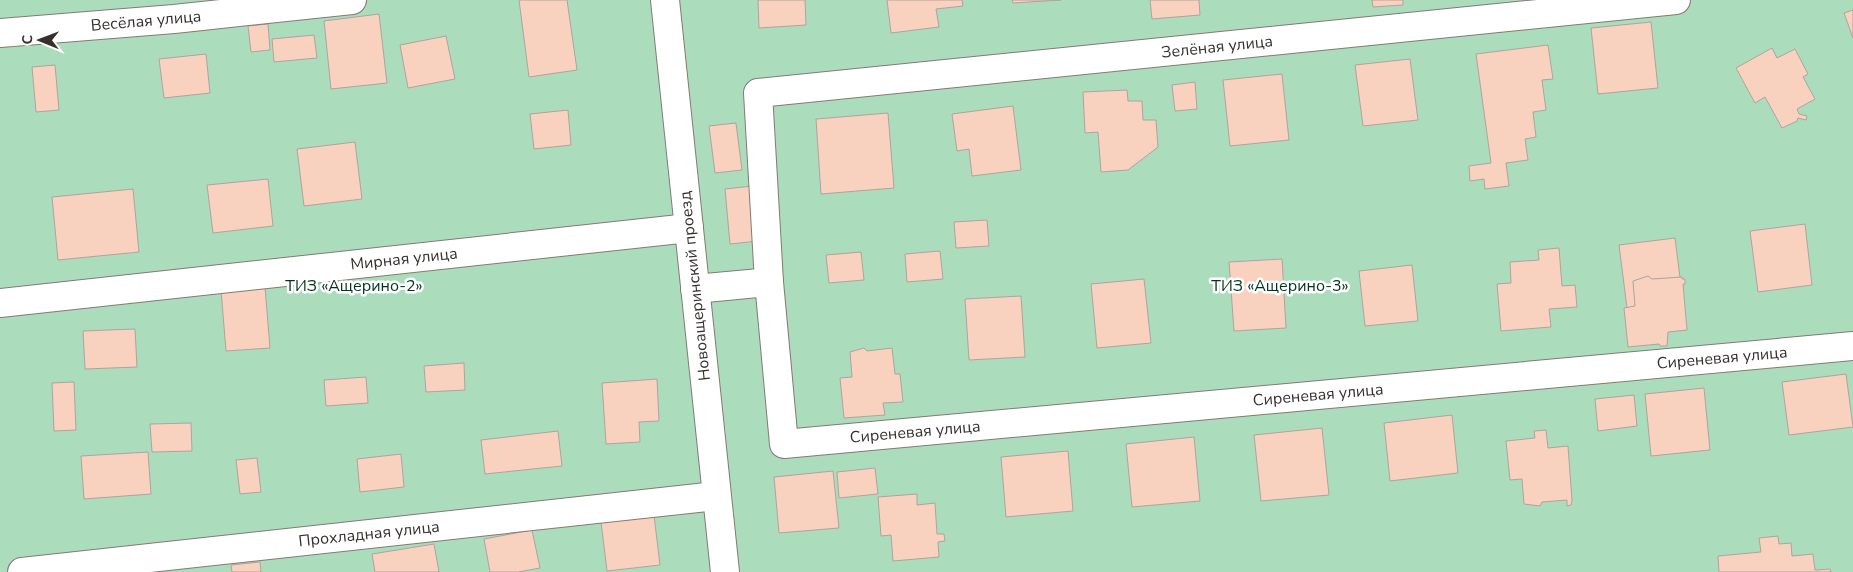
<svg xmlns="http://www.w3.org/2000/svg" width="1853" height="572" font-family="'Nunito Sans',sans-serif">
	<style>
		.green { fill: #abddbd }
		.building { fill: #f8d1bf; stroke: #b0a39d }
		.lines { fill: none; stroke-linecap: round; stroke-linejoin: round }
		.minor-casing { stroke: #857973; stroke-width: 30 }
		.minor { stroke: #fff; stroke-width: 28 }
		.labels { text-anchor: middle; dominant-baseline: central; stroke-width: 5; stroke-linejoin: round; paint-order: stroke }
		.street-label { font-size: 16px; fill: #352f2d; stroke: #fff }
		.park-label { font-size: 16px; fill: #00341c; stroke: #fff }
	</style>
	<rect width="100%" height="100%" fill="#faece6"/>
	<rect class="green" x="0" y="0" width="1853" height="572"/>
	<g class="building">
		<polygon points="519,0 567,0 577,70 529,77"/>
		<polygon points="758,0 805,0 806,25 759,28"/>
		<polygon points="887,0 962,0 963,6 936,9 939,27 891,33"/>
		<polygon points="1012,0 1061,0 1013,3"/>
		<polygon points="1150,0 1199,0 1200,15 1152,19"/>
		<polygon points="1372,0 1403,0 1403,5 1373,7"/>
		<polygon points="1853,10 1853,38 1844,13"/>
		<polygon points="379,14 387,83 331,89 324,21"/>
		<polygon points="1651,22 1658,88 1598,94 1591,28"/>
		<polygon points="268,24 270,50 251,52 248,26"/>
		<polygon points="314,35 317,58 274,62 272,39"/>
		<polygon points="446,36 455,79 408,88 400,45"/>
		<polygon points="1548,45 1553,79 1542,80 1546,110 1533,112 1536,137 1525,139 1528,160 1506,163 1509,186 1485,189 1484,179 1470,181 1469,166 1491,163 1476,54"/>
		<polygon points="1772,48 1777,58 1795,49 1808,74 1803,77 1815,99 1797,109 1799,114 1807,116 1806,120 1798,118 1797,121 1782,128 1765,97 1755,103 1736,68"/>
		<polygon points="206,54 210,93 164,98 159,59"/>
		<polygon points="1410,59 1418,120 1363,126 1355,65"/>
		<polygon points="55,65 59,110 36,112 32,67"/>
		<polygon points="1282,74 1289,140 1230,146 1223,80"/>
		<polygon points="1195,82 1197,109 1175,111 1172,85"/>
		<polygon points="1127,90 1128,101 1142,101 1143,120 1156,120 1158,147 1128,170 1101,172 1098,132 1085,133 1083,92"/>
		<polygon points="1013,106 1021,170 972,176 969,149 957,151 952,114"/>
		<polygon points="568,110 571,145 534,149 530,114"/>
		<polygon points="888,113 894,188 821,194 816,119"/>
		<polygon points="736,123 742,170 715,173 709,126"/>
		<polygon points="355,142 362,199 304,206 297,149"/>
		<polygon points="268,179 273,226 213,233 207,185"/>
		<polygon points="753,186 758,241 730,244 725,189"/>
		<polygon points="133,189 139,252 58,260 52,197"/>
		<polygon points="987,220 989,246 956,248 954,222"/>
		<polygon points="1805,224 1812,285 1758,292 1750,231"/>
		<polygon points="1675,238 1683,301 1627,308 1619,245"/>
		<polygon points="1559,248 1562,286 1575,285 1577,307 1549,309 1551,327 1501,331 1497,284 1511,283 1510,262 1539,260 1538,250"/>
		<polygon points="940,251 943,279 907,282 905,254"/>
		<polygon points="861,252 864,280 829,283 826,255"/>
		<polygon points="1282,259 1286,328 1234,331 1229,262"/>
		<polygon points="1412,265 1418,321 1365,326 1359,271"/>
		<polygon points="1648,276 1652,279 1682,277 1682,279 1685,279 1685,284 1683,284 1687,330 1668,332 1667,346 1660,346 1659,344 1628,347 1624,308 1635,306 1633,281"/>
		<polygon points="1144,279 1151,343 1097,348 1091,284"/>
		<polygon points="265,287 270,348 226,351 221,290"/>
		<polygon points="1021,296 1025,357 969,360 965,299"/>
		<polygon points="135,329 137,367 85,369 83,331"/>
		<polygon points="864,348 867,351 892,348 895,374 900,374 903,402 883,403 885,415 844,418 840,378 852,377 850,352"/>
		<polygon points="464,363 465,390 426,392 424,366"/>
		<polygon points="1846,374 1853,427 1789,435 1782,382"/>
		<polygon points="366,377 368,403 326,406 324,380"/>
		<polygon points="657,379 659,421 639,422 640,442 606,444 602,383"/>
		<polygon points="74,382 76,430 54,431 52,383"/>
		<polygon points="1704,388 1710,450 1651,456 1645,394"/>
		<polygon points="1634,395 1637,426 1598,431 1595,399"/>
		<polygon points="1452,415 1458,473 1390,481 1384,423"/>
		<polygon points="191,423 192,451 152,452 150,424"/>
		<polygon points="1322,428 1329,495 1261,501 1254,435"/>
		<polygon points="1546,430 1548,448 1568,446 1572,500 1571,505 1567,506 1567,500 1542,502 1540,506 1524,504 1522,479 1510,480 1506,441 1535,438 1534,431"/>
		<polygon points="558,431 562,466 485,474 481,440"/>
		<polygon points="1194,437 1200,501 1132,507 1126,444"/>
		<polygon points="1068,451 1073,511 1006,517 1001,457"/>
		<polygon points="148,452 151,494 84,499 81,456"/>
		<polygon points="401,454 404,487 360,492 357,459"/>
		<polygon points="257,458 261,492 240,494 236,460"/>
		<polygon points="875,468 878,494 839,498 837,472"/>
		<polygon points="833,471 839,528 779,533 774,477"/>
		<polygon points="917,494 917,505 935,503 937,534 944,534 945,541 938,542 939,557 893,561 891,535 881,536 878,497"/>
		<polygon points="653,507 660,565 607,571 600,514"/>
		<polygon points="532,530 540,568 518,572 490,572 484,539"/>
		<polygon points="1778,536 1779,544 1791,543 1792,556 1813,554 1815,570 1830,569 1831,572 1719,572 1718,556 1761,552 1759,538"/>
		<polygon points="434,544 439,572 375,572 372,554"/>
		<polygon points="260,562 261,572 232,572 231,565"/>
	</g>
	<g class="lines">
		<g class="minor-casing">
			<g id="minor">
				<polyline points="665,0 725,572"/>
				<polyline points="1676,0 758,93 769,282 784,444 1853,346"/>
				<polyline points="0,33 174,19 352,0"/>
				<polyline points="695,289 769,282"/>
				<polyline points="0,303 689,228"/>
				<polyline points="22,572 716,496"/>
			</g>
		</g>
		<use href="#minor" class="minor"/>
	</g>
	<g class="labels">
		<g class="street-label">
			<text transform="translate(146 21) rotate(-5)">Весёлая улица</text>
			<text transform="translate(1217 47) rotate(-6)">Зелёная улица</text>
			<text transform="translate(404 259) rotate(-6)">Мирная улица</text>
			<text transform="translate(695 286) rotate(-96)">Новоащеринский проезд</text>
			<text transform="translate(1722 358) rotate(-5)">Сиреневая улица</text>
			<text transform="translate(1318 395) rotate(-5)">Сиреневая улица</text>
			<text transform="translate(915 432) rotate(-5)">Сиреневая улица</text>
			<text transform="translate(369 534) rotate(-6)">Прохладная улица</text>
		</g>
		<g class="park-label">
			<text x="354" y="286">ТИЗ «Ащерино-2»</text>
			<text x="1280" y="286">ТИЗ «Ащерино-3»</text>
		</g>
	</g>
	<g transform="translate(40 40) rotate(271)" stroke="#ffffff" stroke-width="4" paint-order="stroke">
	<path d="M0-4L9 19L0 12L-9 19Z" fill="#352f2d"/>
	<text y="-8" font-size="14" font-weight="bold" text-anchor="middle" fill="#352f2d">С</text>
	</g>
</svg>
